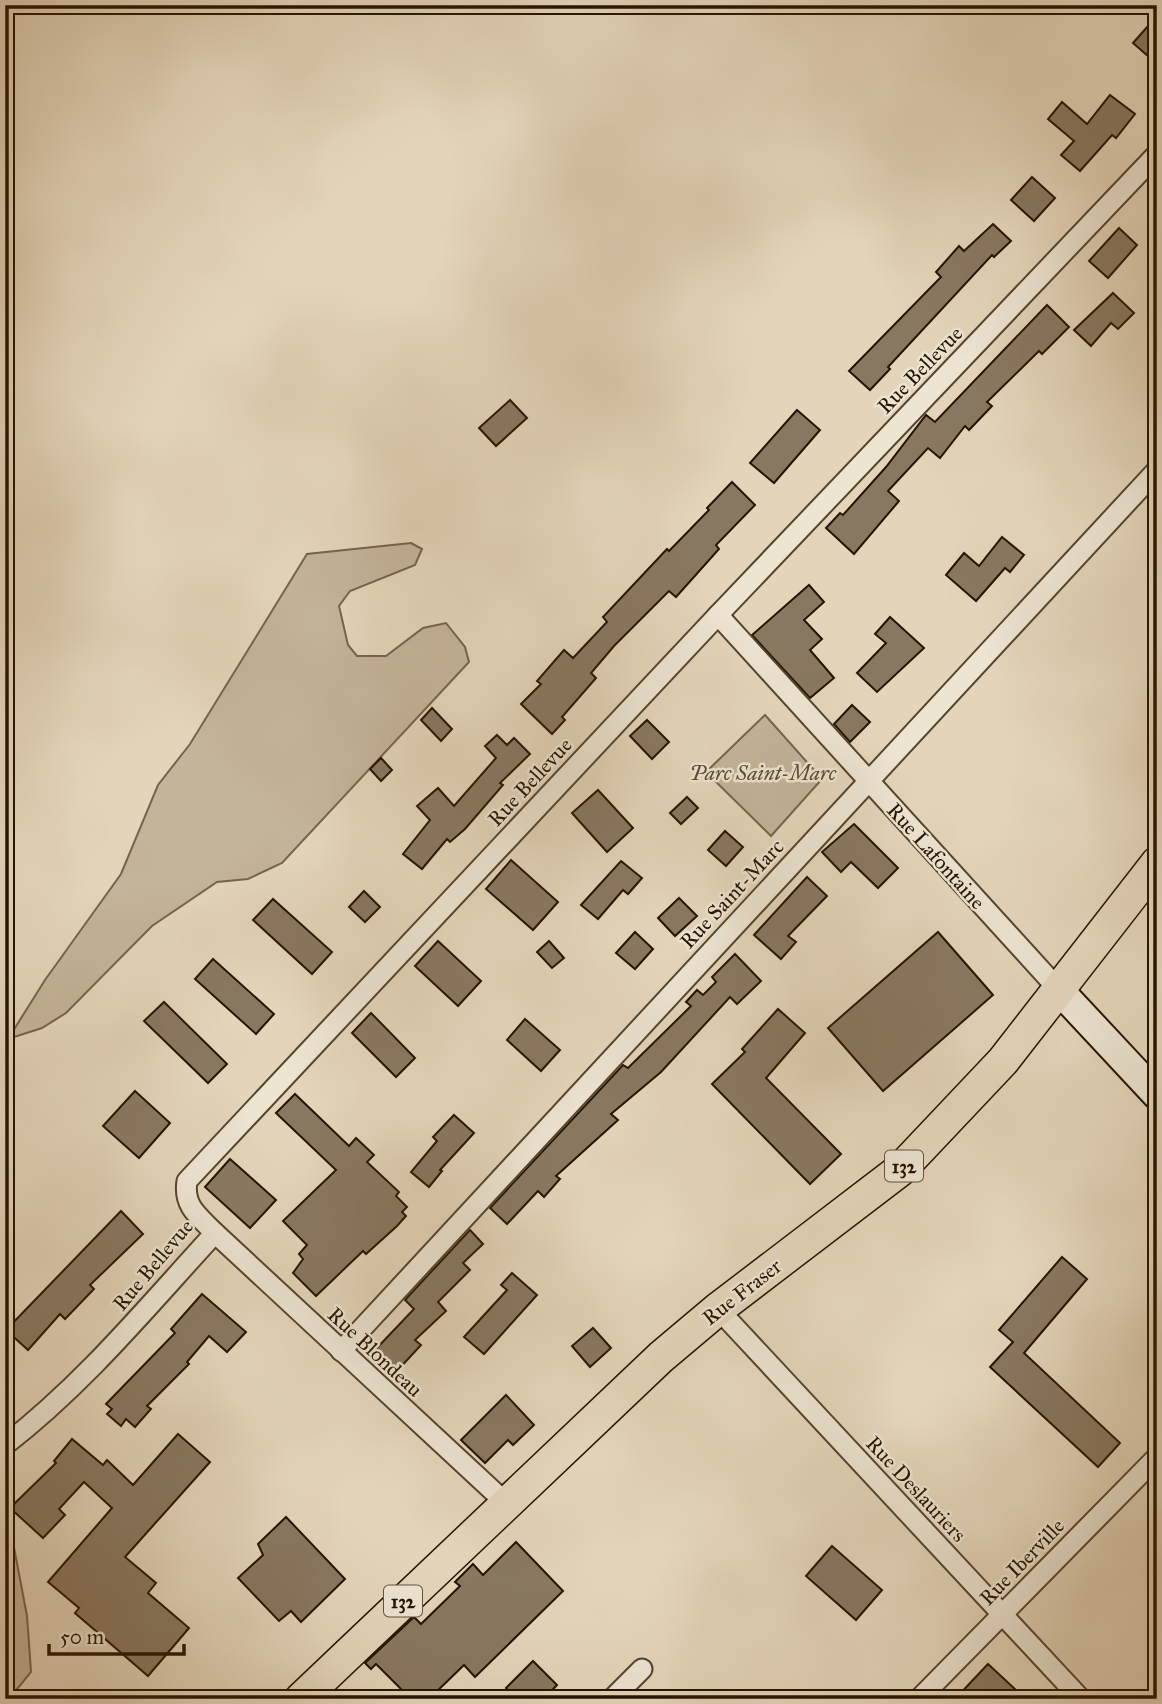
<svg xmlns="http://www.w3.org/2000/svg" width="1162" height="1704" font-family="'IM FELL Great Primer',serif">
	<style>
		.green { fill: #c4b49a; stroke: #75644d; stroke-width: 2 }
		.building { fill: #897861; stroke: #261400; stroke-width: 2 }
		.lines { fill: none; stroke-linecap: round; stroke-linejoin: round }
		.street-casing { stroke: #56442e; stroke-width: 23 }
		.secondary-casing { stroke: #261400; stroke-width: 32 }
		.primary-casing { stroke: #261400; stroke-width: 35 }
		.street { stroke: #ede4d2; stroke-width: 19 }
		.secondary { stroke: #ede4d2; stroke-width: 28 }
		.primary { stroke: #e4d5ba; stroke-width: 32 }
		.labels { text-anchor: middle; dominant-baseline: central; stroke-width: 5; stroke-linejoin: round; paint-order: stroke }
		.shield { fill: #ede4d2; stroke: #62523f; stroke-width: 2 }
		.shield-label { font-size: 19px; font-weight: bold; fill: #261400 }
		.street-label { font-size: 21px; fill: #261400; stroke: #ede4d2 }
		.park-label { font-size: 21px; font-style: italic; fill: #5d4c36; stroke: #ede4d2 }
	</style>
	<rect width="100%" height="100%" fill="#e4d5ba"/>
	<filter id="stains"><feTurbulence type="fractalNoise" baseFrequency=".00286" numOctaves="4"/><feColorMatrix values="0 0 0 0 .2 0 0 0 0 .09 0 0 0 0 .02 0 0 0 .5 -.17"/></filter>
	<radialGradient id="worn" r=".72"><stop offset=".6" stop-color="#630" stop-opacity="0"/><stop offset="1" stop-color="#630" stop-opacity=".3"/></radialGradient>
	<g class="green">
		<polygon points="411,543 422,549 415,565 350,591 339,606 348,645 357,656 386,656 423,628 446,623 465,647 469,662 282,863 248,879 217,882 152,926 66,1013 42,1028 8,1039 45,980 121,874 158,785 190,744 307,554"/>
		<polygon points="765,715 822,779 771,836 706,772"/>
		<polygon points="5,1500 27,1616 31,1672 9,1699 5,1699"/>
	</g>
	<g class="building">
		<polygon points="1157,16 1157,64 1133,43"/>
		<polygon points="1110,95 1135,114 1116,138 1112,135 1080,171 1061,155 1074,141 1048,119 1062,102 1087,124"/>
		<polygon points="1032,177 1055,198 1034,221 1011,200"/>
		<polygon points="993,224 1011,241 994,257 992,255 888,367 890,369 870,390 849,371 941,277 936,272 959,246 964,251"/>
		<polygon points="1119,228 1137,245 1108,278 1089,261"/>
		<polygon points="1113,293 1134,313 1118,329 1111,323 1091,346 1074,330"/>
		<polygon points="1047,305 1069,327 1042,354 1039,351 987,402 992,406 969,430 965,426 940,458 928,448 888,491 899,501 854,554 826,528 840,513 843,515 886,467 926,415 935,422"/>
		<polygon points="510,400 527,418 496,446 479,428"/>
		<polygon points="797,410 820,430 774,483 750,463"/>
		<polygon points="732,482 755,505 716,545 719,549 676,597 669,591 614,646 591,673 596,678 562,717 565,720 552,734 521,704 541,684 537,681 564,650 573,658 607,622 603,617 667,549 669,551 709,510 707,508"/>
		<polygon points="1002,537 1024,555 1010,572 1005,568 976,601 946,575 964,553 979,566"/>
		<polygon points="809,585 824,602 804,620 822,639 810,650 834,678 810,698 752,635"/>
		<polygon points="890,617 924,648 877,692 857,673 886,643 875,634"/>
		<polygon points="852,705 870,722 850,742 834,724"/>
		<polygon points="432,708 452,729 441,741 421,720"/>
		<polygon points="647,720 669,742 652,759 630,736"/>
		<polygon points="497,735 507,745 514,738 530,754 500,783 503,785 465,829 450,842 447,839 422,869 403,854 430,820 417,806 438,788 454,806 496,758 485,746"/>
		<polygon points="381,758 392,770 381,781 370,769"/>
		<polygon points="598,790 633,828 607,852 572,813"/>
		<polygon points="687,797 698,808 681,824 670,813"/>
		<polygon points="854,824 898,868 878,888 851,862 841,872 822,852"/>
		<polygon points="725,831 743,847 726,866 708,850"/>
		<polygon points="511,860 558,902 533,930 486,889"/>
		<polygon points="621,861 642,878 628,894 623,890 598,919 581,905"/>
		<polygon points="807,877 827,896 788,936 796,942 781,959 754,935"/>
		<polygon points="364,891 380,907 365,922 349,907"/>
		<polygon points="679,898 697,916 675,936 658,918"/>
		<polygon points="273,899 332,952 312,974 253,920"/>
		<polygon points="635,932 653,949 635,969 616,953"/>
		<polygon points="938,932 993,995 883,1091 828,1028"/>
		<polygon points="438,941 481,981 458,1006 415,966"/>
		<polygon points="549,941 564,958 552,968 537,952"/>
		<polygon points="735,954 761,981 737,1004 730,997 661,1072 611,1114 618,1120 556,1176 560,1179 544,1197 538,1191 507,1224 490,1208 623,1065 628,1068 691,1006 686,1002 697,990 703,995 716,982 712,977"/>
		<polygon points="213,959 274,1014 256,1034 195,979"/>
		<polygon points="164,1002 227,1064 208,1083 144,1021"/>
		<polygon points="778,1009 805,1033 766,1078 841,1154 810,1184 712,1084 745,1052 742,1049"/>
		<polygon points="371,1013 415,1058 396,1077 352,1033"/>
		<polygon points="525,1019 560,1050 541,1071 507,1040"/>
		<polygon points="135,1091 170,1123 139,1158 103,1126"/>
		<polygon points="295,1094 349,1146 356,1138 374,1155 367,1162 399,1192 396,1196 407,1207 402,1212 406,1216 397,1226 366,1254 363,1251 316,1296 293,1273 303,1259 299,1254 307,1245 283,1221 336,1170 276,1113"/>
		<polygon points="454,1115 474,1133 440,1170 442,1171 429,1187 411,1172 437,1141 433,1137"/>
		<polygon points="230,1159 276,1200 250,1228 205,1187"/>
		<polygon points="121,1211 143,1234 90,1285 94,1289 65,1319 60,1314 28,1350 6,1330"/>
		<polygon points="470,1230 483,1244 463,1263 470,1270 438,1302 446,1311 415,1340 421,1345 396,1372 374,1351 414,1309 405,1300"/>
		<polygon points="1062,1257 1087,1279 1024,1353 1120,1443 1098,1467 990,1367 1013,1342 999,1330"/>
		<polygon points="512,1273 537,1295 484,1354 464,1337 507,1290 501,1285"/>
		<polygon points="202,1294 246,1332 227,1352 209,1336 187,1362 189,1364 147,1406 151,1409 135,1427 126,1419 121,1426 107,1414 112,1409 106,1404 175,1333 171,1329"/>
		<polygon points="593,1328 611,1348 590,1367 572,1346"/>
		<polygon points="506,1395 534,1425 513,1445 508,1440 485,1463 461,1440"/>
		<polygon points="178,1434 210,1462 125,1557 156,1583 148,1593 189,1628 148,1676 75,1613 79,1608 48,1582 112,1508 84,1482 59,1509 65,1515 43,1538 10,1508 56,1463 54,1461 72,1439 103,1465 107,1460 133,1485"/>
		<polygon points="286,1517 345,1579 301,1622 291,1611 279,1621 238,1578 263,1555 258,1544"/>
		<polygon points="516,1542 563,1591 475,1677 464,1665 429,1699 411,1699 376,1664 371,1669 365,1663 414,1617 421,1624 460,1586 455,1582 473,1564 483,1575"/>
		<polygon points="832,1546 882,1590 856,1620 806,1576"/>
		<polygon points="533,1661 557,1685 544,1699 516,1699 506,1688"/>
		<polygon points="988,1664 1016,1690 1007,1699 955,1699"/>
	</g>
	<g class="lines">
		<g class="street-casing">
			<g id="street">
				<polyline points="718,615 1059,990"/>
				<polyline points="718,1309 1081,1699"/>
				<polyline points="341,1351 1157,470"/>
				<path d="M 5,1445 C 85,1383 147,1307 215,1233"/>
				<path d="M 506,1503 L 215,1233 C 198,1216 183,1206 187,1181 L 718,615 L 1157,154"/>
				<polyline points="612,1699 642,1669"/>
				<polyline points="919,1699 1157,1457"/>
			</g>
		</g>
		<g class="secondary-casing">
			<polyline id="secondary" points="1059,990 1157,1095"/>
		</g>
		<g class="primary-casing">
			<polyline id="primary" points="301,1699 661,1357 718,1309 900,1170 1003,1061 1157,863"/>
		</g>
		<use href="#street" class="street"/>
		<use href="#secondary" class="secondary"/>
		<use href="#primary" class="primary"/>
	</g>
	<g class="labels">
		<g class="shield">
			<rect x="885" y="1150.5" width="38" height="31" rx="5"/>
			<rect x="384" y="1585.5" width="38" height="31" rx="5"/>
		</g>
		<g class="shield-label">
			<text x="904" y="1166">132</text>
			<text x="403" y="1601">132</text>
		</g>
		<g class="street-label">
			<text transform="translate(920 370) rotate(-46)">Rue Bellevue</text>
			<text transform="translate(530 782) rotate(-47)">Rue Bellevue</text>
			<text transform="translate(936 856) rotate(48)">Rue Lafontaine</text>
			<text transform="translate(732 894) rotate(-47)">Rue Saint-Marc</text>
			<text transform="translate(153 1265) rotate(-50)">Rue Bellevue</text>
			<text transform="translate(742 1292) rotate(-38)">Rue Fraser</text>
			<text transform="translate(375 1352) rotate(43)">Rue Blondeau</text>
			<text transform="translate(916 1489) rotate(47)">Rue Deslauriers</text>
			<text transform="translate(1022 1562) rotate(-46)">Rue Iberville</text>
		</g>
		<g class="park-label">
			<text x="763" y="773">Parc Saint-Marc</text>
		</g>
	</g>
	<rect width="1162" height="1704" fill="none" stroke="#e4d5ba" stroke-width="28"/>
	<rect x="7" y="7" width="1148" height="1690" fill="none" stroke="#261400" stroke-width="3.5"/>
	<rect x="14" y="14" width="1134" height="1676" fill="none" stroke="#261400" stroke-width="2"/>
	<path d="M49 1644v10h135v-10" fill="none" stroke="#261400" stroke-width="3.5"/>
	<text x="60" y="1644" font-size="21" fill="#261400" stroke="#ede4d2" stroke-width="5" paint-order="stroke">50 m</text>
	<rect width="100%" height="100%" filter="url(#stains)"/>
	<rect width="100%" height="100%" fill="url(#worn)"/>
</svg>
